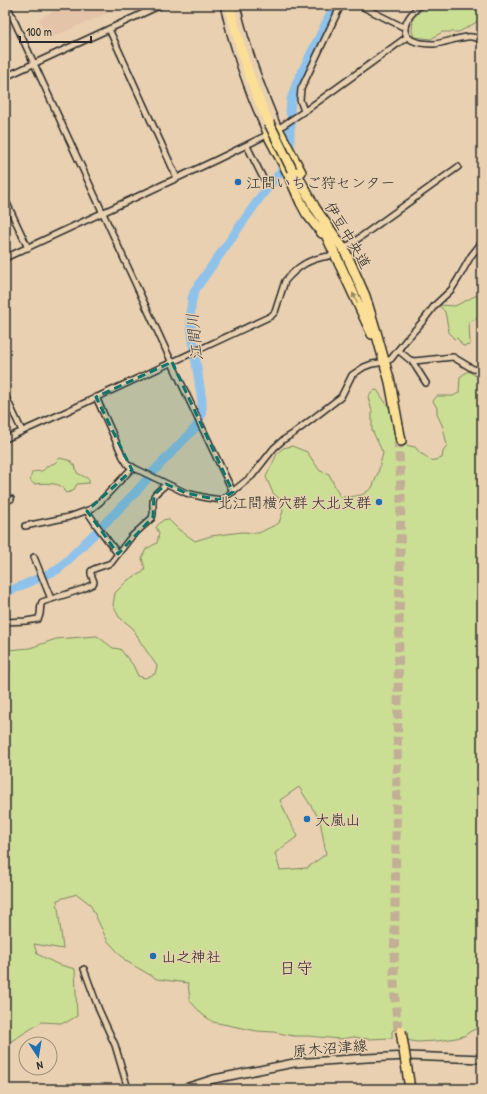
<svg xmlns="http://www.w3.org/2000/svg" width="487" height="1094" font-family="'Patrick Hand','Klee One',sans-serif">
	<style>
		.built { fill: #e4c4a8 }
		.green { fill: #cbdf94; stroke: #7b8560; fill-rule: evenodd }
		.lines { fill: none; stroke-linecap: round; stroke-linejoin: round }
		.river { stroke: #8ec2eb; stroke-width: 9 }
		.motorway-tunnel { stroke: #c2af95; stroke-width: 9; stroke-dasharray: 9 4.5; stroke-linecap: butt }
		.minor-casing { stroke: #2b2b2b; stroke-width: 8 }
		.secondary-casing { stroke: #2b2b2b; stroke-width: 10 }
		.motorway-casing { stroke: #2b2b2b; stroke-width: 12 }
		.minor { stroke: #e8d0b0; stroke-width: 5 }
		.secondary { stroke: #e8d0b0; stroke-width: 7 }
		.motorway { stroke: #fbdf96; stroke-width: 9 }
		.motorway-bridge-casing { stroke: #2b2b2b; stroke-width: 12; stroke-linecap: butt }
		.motorway-bridge { stroke: #fbdf96; stroke-width: 9 }
		.oneway { fill: #938560 }
		.marked { fill: #0f766e; fill-opacity: 0.2; stroke: #0f766e; stroke-width: 3; stroke-dasharray: 8 5; stroke-linejoin: round }
		.poi-dot { fill: #1f6fb2; stroke: #e8d0b0; stroke-width: 1.5 }
		.labels { text-anchor: middle; dominant-baseline: central; stroke-width: 3; stroke-linejoin: round; paint-order: stroke }
		.poi-label { font-size: 15px; fill: #2b2b2b; stroke: #e8d0b0; text-anchor: start }
		.street-label { font-size: 15px; fill: #2b2b2b; stroke: #e8d0b0 }
		.water-label { font-size: 16px; font-style: italic; fill: #3a4248; stroke: #e8d0b0 }
		.quarter-label { font-size: 17px; fill: #2b2b2b; stroke: #e8d0b0 }
	</style>
	<rect width="100%" height="100%" fill="#e8d0b0"/>
	<filter id="ink" filterUnits="userSpaceOnUse"><feTurbulence type="fractalNoise" baseFrequency=".025" numOctaves="2"/><feDisplacementMap in="SourceGraphic" scale="8" xChannelSelector="R" yChannelSelector="G"/><feConvolveMatrix kernelMatrix="1 2 1 2 8 2 1 2 1" color-interpolation-filters="sRGB"/></filter>
	<g filter="url(#ink)">
		<polygon class="built" points="57,5 126,5 48,39 39,19 58,9"/>
		<g class="green">
			<polygon points="427,5 482,5 482,16 475,23 459,32 442,32 431,39 414,37 412,31 413,18"/>
			<polygon points="482,295 482,316 469,322 470,345 463,346 457,338 454,339 449,332 445,312 439,305 455,306 475,296"/>
			<path d="M 468,371 L 474,375 L 482,377 L 482,1026 L 471,1031 L 464,1036 L 456,1038 L 437,1041 L 417,1042 L 406,1040 L 403,1029 L 393,1030 L 392,1032 L 392,1038 L 368,1039 L 353,1037 L 340,1039 L 309,1036 L 294,1036 L 274,1032 L 257,1031 L 213,1022 L 203,1015 L 190,1001 L 188,983 L 157,979 L 126,961 L 107,940 L 90,904 L 77,894 L 57,900 L 63,949 L 34,944 L 37,954 L 57,964 L 75,969 L 77,1016 L 67,1022 L 60,1023 L 42,1022 L 5,1045 L 5,670 L 10,667 L 8,650 L 30,648 L 56,639 L 97,636 L 113,648 L 120,649 L 133,665 L 138,676 L 145,678 L 155,674 L 157,666 L 141,643 L 133,628 L 119,617 L 113,605 L 115,593 L 128,580 L 143,572 L 145,569 L 142,558 L 146,549 L 157,543 L 159,533 L 156,527 L 163,520 L 168,519 L 178,529 L 195,541 L 211,536 L 242,532 L 259,533 L 279,523 L 283,511 L 281,500 L 273,493 L 266,477 L 277,454 L 283,448 L 292,446 L 307,452 L 320,471 L 329,474 L 340,497 L 349,497 L 362,495 L 372,488 L 378,473 L 383,453 L 372,430 L 372,411 L 368,397 L 372,391 L 377,390 L 390,409 L 396,445 L 398,447 L 405,445 L 415,447 L 421,454 L 424,455 L 431,461 L 442,458 L 443,452 L 447,445 L 443,427 L 437,414 L 437,408 L 433,401 L 437,396 L 453,396 L 459,393 L 460,377 ZM 299,787 L 320,820 L 326,854 L 307,868 L 280,870 L 275,853 L 298,836 L 288,819 L 280,800 Z"/>
			<path d="M 60,458 L 71,461 L 73,464 L 75,465 L 77,473 L 89,479 L 89,483 L 77,484 L 73,491 L 66,493 L 64,491 L 63,487 C 60,486 57,484 54,484 C 47,483 41,483 34,484 C 30,481 30,480 31,476 C 32,475 31,473 32,473 C 36,469 42,475 47,466 L 55,463 Z"/>
		</g>
		<g class="lines">
			<polyline class="river" points="5,593 57,570 62,566 135,493 153,472 196,427 201,416 202,408 202,401 194,349 190,317 192,299 195,290 261,196 280,173 287,159 290,147 290,130 292,119 290,111 291,100 297,82 335,5"/>
			<polyline class="motorway-tunnel" points="398,1029 395,999 394,980 401,492 400,466 398,442"/>
			<g class="minor-casing">
				<g id="minor">
					<polyline points="7,5 196,415 233,492"/>
					<polyline points="359,5 401,26 405,27"/>
					<path d="M 420,5 C 413,12 404,21 405,31 C 407,43 424,44 434,44 C 445,43 456,38 467,37 C 472,36 477,38 482,40"/>
					<polyline points="109,29 177,178"/>
					<polyline points="5,77 161,5"/>
					<polyline points="304,111 300,100 301,89 341,5"/>
					<polyline points="276,130 309,108 407,37"/>
					<polyline points="247,146 263,178"/>
					<polyline points="5,199 28,248"/>
					<polyline points="348,246 458,167"/>
					<polyline points="5,258 216,160 269,134"/>
					<polyline points="398,350 410,360 414,361 453,357 473,369 482,370"/>
					<polyline points="387,361 391,359 406,340 423,321 435,305 451,290 458,279 471,256 482,242"/>
					<polyline points="412,361 426,383"/>
					<polyline points="5,395 22,431"/>
					<polyline points="96,397 123,457 128,465 186,493 207,498 222,500 252,476 274,448 283,440 294,433 341,397 352,375 364,367 372,364 379,363"/>
					<path d="M 5,439 L 61,414 L 271,316 L 275,312 L 285,281 C 298,266 309,259 329,256"/>
					<polyline points="5,502 11,499"/>
					<polyline points="87,511 97,526 118,554"/>
					<polyline points="25,526 69,517 91,509 100,502 133,467"/>
					<polyline points="34,557 51,599"/>
					<path d="M 5,622 L 26,621 L 38,619 C 42,614 39,607 42,602 L 83,589 L 93,584 L 94,582 L 91,574 L 91,571 L 94,569 L 111,563 L 131,537 L 152,518 C 155,511 151,503 154,496 C 157,491 163,488 166,484"/>
					<polyline points="84,969 99,1010 115,1045 128,1089"/>
				</g>
			</g>
			<g class="secondary-casing">
				<g id="secondary">
					<path d="M 224,5 C 234,50 249,93 268,135"/>
					<path d="M 236,5 C 245,47 261,89 278,129"/>
					<polyline points="182,1089 214,1079 294,1063 367,1058 408,1056 482,1059"/>
				</g>
			</g>
			<g class="motorway-casing">
				<g id="motorway">
					<polyline points="229,5 244,60 257,96 269,123"/>
					<polyline points="278,129 301,172"/>
					<polyline points="268,135 287,171 301,203 307,214 322,233"/>
					<polyline points="294,169 315,208 345,251 365,296 376,332 390,382 401,441"/>
					<polyline points="322,226 372,334"/>
				</g>
			</g>
			<use href="#minor" class="minor"/>
			<use href="#secondary" class="secondary"/>
			<use href="#motorway" class="motorway"/>
			<g class="motorway-bridge-casing">
				<g id="motorway-bridge">
					<polyline points="269,123 292,170"/>
					<polyline points="401,1031 410,1089"/>
				</g>
			</g>
			<use href="#motorway-bridge" class="motorway-bridge"/>
		</g>
		<defs><path id="oneway-solid" d="M-6-.8H1V-3.2L6.5 0L1 3.2V.8H-6Z"/></defs>
		<use class="oneway" href="#oneway-solid" transform="translate(355 298) rotate(-116)"/>
	</g>
	<path class="marked" d="M 172,362 L 233,492 L 219,500 L 186,493 L 166,484 L 154,495 L 153,517 L 118,554 L 87,511 L 132,470 L 96,397 Z"/>
	<g class="poi-dot">
		<circle cx="238" cy="182" r="4"/>
		<circle cx="379" cy="502" r="4"/>
		<circle cx="307" cy="819" r="4"/>
		<circle cx="153" cy="956" r="4"/>
	</g>
	<g class="labels">
		<g class="poi-label">
			<text x="246" y="182">江間いちご狩センター</text>
			<text x="371" y="502" text-anchor="end">北江間横穴群 大北支群</text>
			<text x="315" y="819">大嵐山</text>
			<text x="161" y="956">山之神社</text>
		</g>
		<g class="street-label">
			<text transform="translate(348 235) rotate(59)">伊豆中央道</text>
			<text transform="translate(330 1048) rotate(-5)">原木沼津線</text>
		</g>
		<g class="water-label">
			<text transform="translate(194 337) rotate(-96)">江間川</text>
		</g>
		<g class="quarter-label">
			<text x="296" y="967">日守</text>
		</g>
	</g>
	<rect width="487" height="1094" fill="none" stroke="#e8d0b0" stroke-width="20"/>
	<rect x="10" y="10" width="467" height="1074" fill="none" stroke="#2b2b2b" stroke-width="1.5" filter="url(#ink)"/>
	<g transform="translate(38 1056) rotate(168)"><circle r="19" fill="#e8d0b0" stroke="#9c8e7b"/>
	<path d="M0-3L7 15L0 10L-7 15Z" fill="#1f6fb2"/>
	<text y="-6" font-size="11" font-weight="bold" text-anchor="middle" fill="#2b2b2b">N</text>
	</g>
	<path d="M20 36v6h71v-6" fill="none" stroke="#2b2b2b" stroke-width="2"/>
	<text x="26" y="36" font-size="12" fill="#2b2b2b" stroke="#e8d0b0" stroke-width="3" paint-order="stroke">100 m</text>
</svg>
